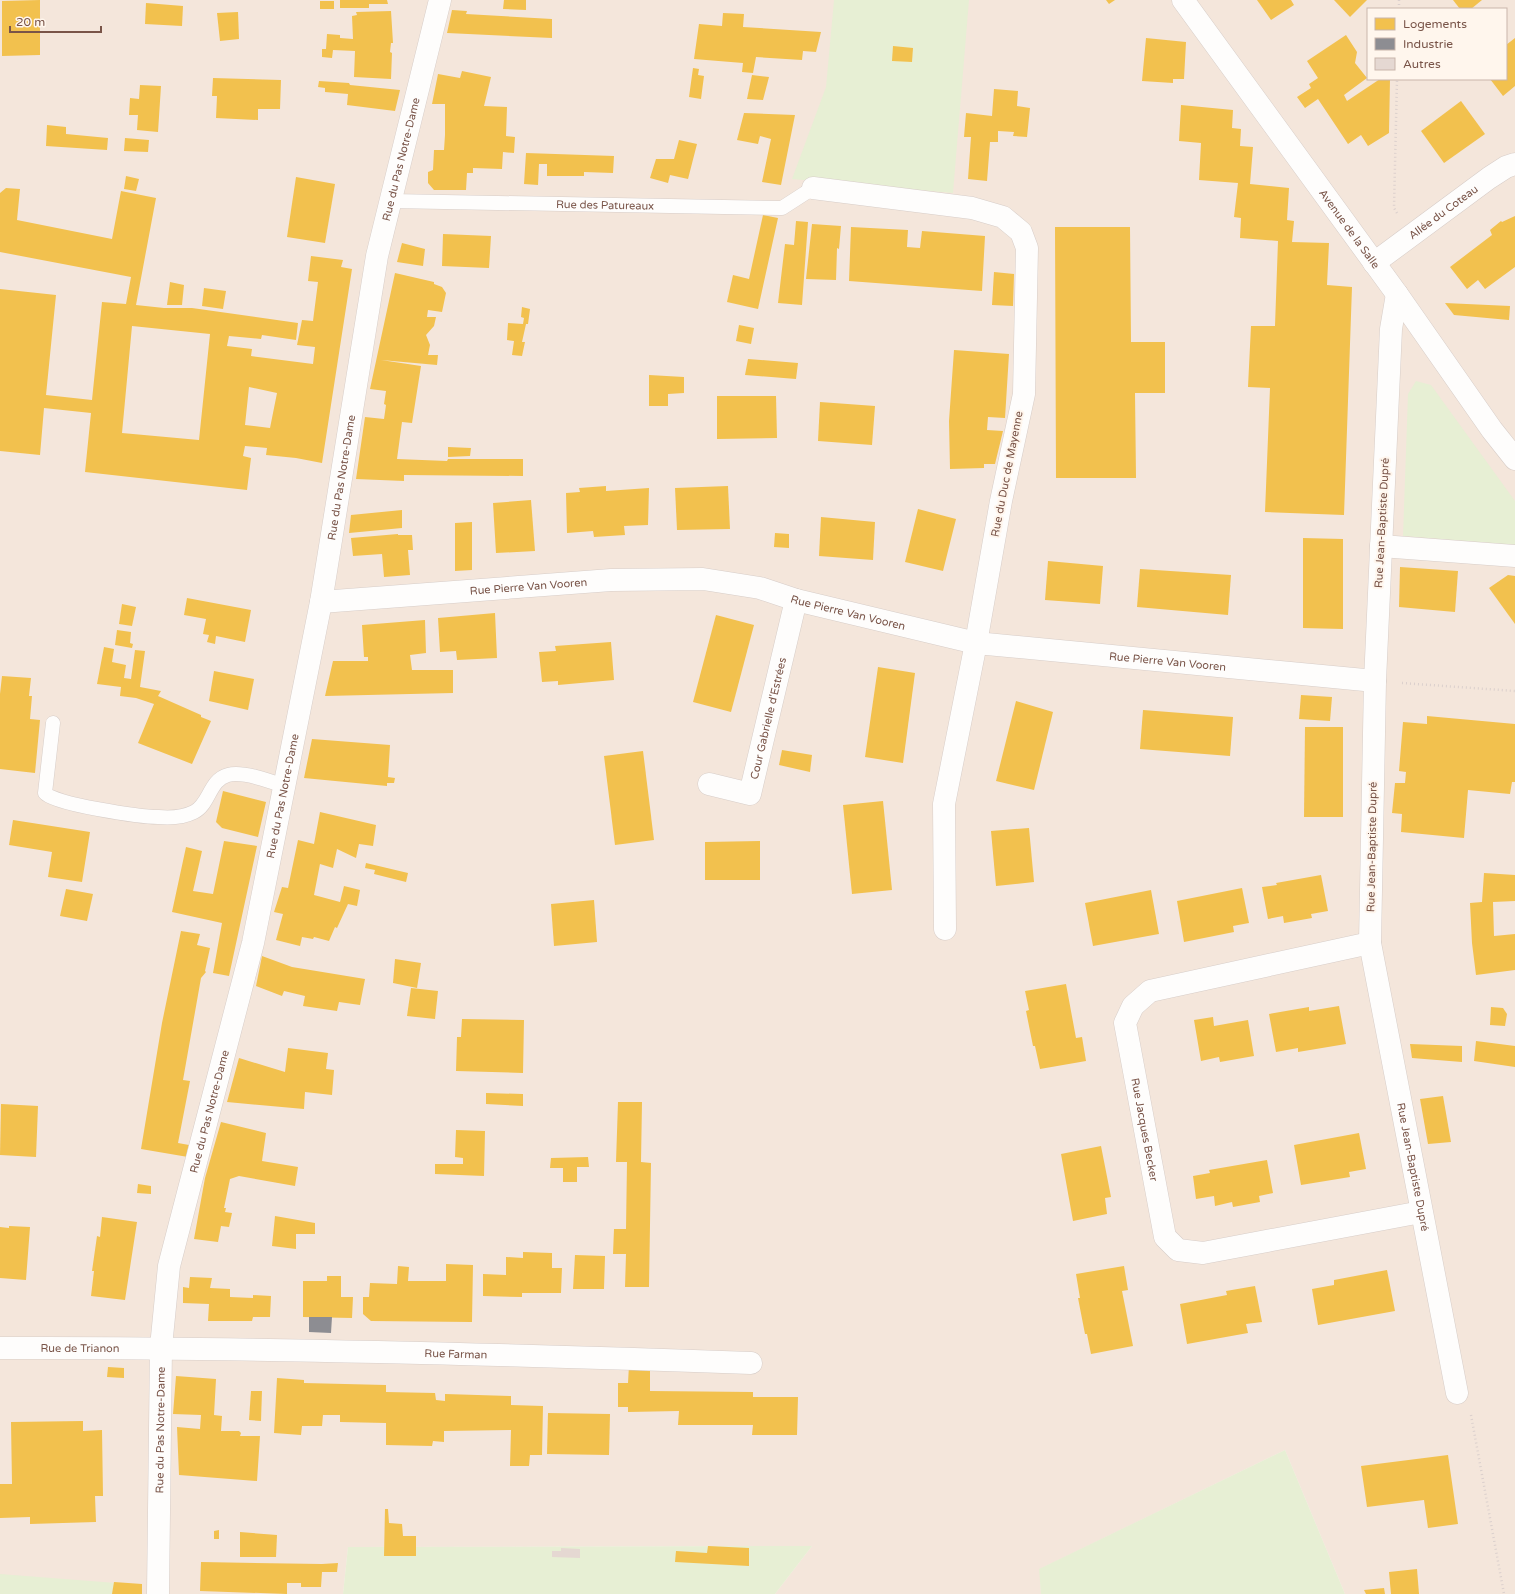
<svg xmlns="http://www.w3.org/2000/svg" width="1515" height="1594" font-family="'Varela Round',sans-serif">
	<style>
		.residential { fill: #f4e6db; fill-rule: evenodd }
		.green { fill: #e7efd4 }
		.homes { fill: #f2c14e; fill-rule: evenodd }
		.industry { fill: #8d8d92 }
		.building { fill: #e5d8d2 }
		.lines { fill: none; stroke-linecap: round; stroke-linejoin: round }
		.service-casing { stroke: #d7cdc8; stroke-width: 15 }
		.minor-casing { stroke: #d7cdc8; stroke-width: 23 }
		.tertiary-casing { stroke: #d7cdc8; stroke-width: 23 }
		.path { stroke: #dbd0cd; stroke-width: 2.5; stroke-dasharray: 1 3; stroke-linecap: butt }
		.service { stroke: #fefdfc; stroke-width: 14 }
		.minor { stroke: #fefdfc; stroke-width: 22 }
		.tertiary { stroke: #fefdfc; stroke-width: 22 }
		.labels { text-anchor: middle; dominant-baseline: central; stroke-width: 4; stroke-linejoin: round; paint-order: stroke }
		.street-label { font-size: 11px; fill: #795448; stroke: #fff6ed }
	</style>
	<rect width="100%" height="100%" fill="#f8f1eb"/>
	<path class="residential" d="M 0,0 L 1515,0 L 1515,1594 L 1345,1594 L 1285,1450 L 1040,1569 L 1041,1594 L 775,1594 L 812,1546 L 348,1547 L 343,1594 L 0,1594 ZM 1368,9 L 1506,9 L 1506,79 L 1368,79 Z"/>
	<g class="green">
		<polygon points="834,0 969,0 953,193 792,179 826,87"/>
		<polygon points="1416,381 1431,385 1515,501 1515,545 1403,536 1408,394"/>
		<polygon points="1285,1450 1345,1594 1041,1594 1039,1569"/>
		<polygon points="812,1546 775,1594 343,1594 348,1547"/>
		<polygon points="0,1574 142,1585 141,1594 0,1594"/>
	</g>
	<g class="homes">
		<polygon points="40,0 40,55 2,56 2,1"/>
		<polygon points="340,0 387,0 388,4 369,4 369,8 340,8"/>
		<polygon points="504,0 526,0 526,10 503,9"/>
		<polygon points="1106,0 1115,0 1109,4"/>
		<polygon points="1257,0 1291,0 1294,5 1271,20"/>
		<polygon points="1334,0 1367,0 1350,17"/>
		<polygon points="1453,0 1482,0 1471,9 1460,9"/>
		<rect x="320" y="1" width="14" height="8"/>
		<polygon points="146,3 183,6 182,26 145,24"/>
		<polygon points="452,10 467,11 466,14 552,19 552,38 447,33"/>
		<polygon points="391,11 393,43 391,43 390,52 392,53 391,79 354,77 355,51 333,50 332,58 322,57 322,49 326,49 327,34 340,35 340,38 353,39 352,16 357,15 356,12"/>
		<polygon points="238,12 239,39 220,41 217,13"/>
		<polygon points="723,13 744,14 743,27 821,32 816,52 803,51 802,60 756,57 753,73 742,72 743,63 694,59 699,24 722,26"/>
		<polygon points="1346,35 1357,52 1355,63 1367,78 1344,95 1347,101 1380,79 1390,79 1389,133 1368,146 1361,135 1348,144 1318,99 1305,108 1297,97 1311,88 1309,84 1318,78 1307,61"/>
		<polygon points="1146,38 1186,42 1184,79 1173,79 1173,83 1142,81"/>
		<polygon points="1515,38 1515,86 1503,96 1490,79 1506,79 1506,45"/>
		<polygon points="893,46 913,48 912,62 892,61"/>
		<polygon points="693,68 699,69 698,75 704,76 701,99 689,97"/>
		<polygon points="462,71 491,77 484,106 507,107 506,136 515,137 514,153 503,152 502,169 473,168 473,173 467,173 466,190 434,190 428,183 428,172 433,170 434,150 444,150 445,135 445,104 432,104 438,74 460,78"/>
		<polygon points="752,75 769,77 763,100 747,99"/>
		<polygon points="213,78 281,80 280,109 258,109 258,120 216,118 217,96 212,96"/>
		<polygon points="319,81 349,83 350,85 400,90 395,111 347,105 348,94 325,92 325,88 318,87"/>
		<polygon points="140,85 161,86 158,132 137,130 138,115 129,115 130,98 139,99"/>
		<polygon points="994,89 1018,91 1017,106 1030,108 1027,137 1013,136 1014,132 998,131 998,142 990,142 987,181 968,179 971,137 964,137 966,113 992,116"/>
		<polygon points="1461,101 1485,134 1444,163 1421,131"/>
		<polygon points="1181,105 1233,110 1232,128 1241,129 1240,146 1253,147 1250,184 1289,188 1287,220 1294,221 1292,242 1329,243 1327,285 1352,287 1344,515 1265,512 1270,388 1248,387 1251,326 1275,326 1278,241 1240,238 1241,218 1234,217 1238,183 1199,180 1201,143 1179,141"/>
		<polygon points="744,113 795,115 781,185 762,182 771,139 760,136 758,144 737,140"/>
		<polygon points="47,125 66,127 66,134 108,138 107,150 46,146"/>
		<polygon points="125,138 149,140 148,152 124,151"/>
		<polygon points="679,140 697,144 688,179 670,175 668,183 650,178 656,159 674,159"/>
		<polygon points="526,153 614,156 613,173 584,172 584,176 547,176 547,164 539,164 538,185 524,184"/>
		<polygon points="126,176 139,179 136,191 124,189"/>
		<polygon points="296,177 335,184 325,243 287,237"/>
		<path d="M 6,188 L 20,189 L 17,220 L 112,239 L 121,191 L 156,198 L 136,305 L 164,308 L 192,308 L 298,323 L 296,340 L 262,335 L 261,339 L 229,336 L 227,346 L 252,349 L 251,356 L 313,364 L 315,347 L 297,345 L 302,320 L 313,321 L 318,282 L 308,281 L 311,256 L 343,260 L 341,267 L 352,269 L 322,463 L 296,458 L 266,455 L 267,448 L 245,446 L 243,456 L 251,458 L 247,490 L 85,472 L 91,413 L 44,408 L 40,455 L 0,451 L 0,289 L 56,295 L 46,395 L 92,400 L 102,302 L 126,304 L 131,277 L 0,252 L 0,193 ZM 132,326 L 210,334 L 199,440 L 122,433 ZM 249,387 L 277,393 L 270,428 L 245,425 Z"/>
		<polygon points="763,215 778,218 758,309 727,302 733,275 749,279"/>
		<polygon points="1515,216 1515,267 1485,289 1478,280 1467,289 1450,267 1492,235 1490,230 1501,221 1502,222"/>
		<polygon points="796,221 808,222 802,305 778,303 785,244 794,245"/>
		<polygon points="812,224 841,226 839,249 837,248 836,280 806,279"/>
		<polygon points="851,227 908,230 907,247 920,248 922,231 985,236 982,291 849,281"/>
		<polygon points="1055,227 1130,227 1131,342 1165,342 1165,393 1135,393 1136,478 1056,478"/>
		<polygon points="443,234 491,236 489,268 442,266"/>
		<polygon points="402,243 425,249 423,266 397,262"/>
		<polygon points="994,272 1014,274 1013,306 992,305"/>
		<polygon points="395,273 434,282 434,284 442,287 446,293 442,312 428,310 427,317 436,317 434,326 426,335 430,345 428,355 438,355 437,365 381,360 421,366 412,423 402,422 397,459 447,461 448,459 523,459 523,476 404,475 404,481 356,479 365,417 384,419 386,405 384,404 386,391 370,389"/>
		<polygon points="170,282 184,285 182,305 167,305"/>
		<polygon points="204,288 226,291 223,309 202,306"/>
		<polygon points="1445,303 1510,306 1509,320 1454,315"/>
		<polygon points="522,307 530,309 528,324 526,324 522,342 525,342 522,356 512,355 514,341 507,340 508,323 523,324 524,318 521,317"/>
		<polygon points="739,325 754,328 751,344 736,341"/>
		<polygon points="954,350 1009,354 1005,418 988,417 987,430 1003,431 995,464 984,464 984,468 950,469 949,421"/>
		<polygon points="748,359 798,363 796,379 745,375"/>
		<polygon points="649,375 684,377 684,393 668,394 668,406 649,406"/>
		<polygon points="717,396 776,396 777,438 717,439"/>
		<polygon points="820,402 875,406 872,445 818,441"/>
		<polygon points="448,447 471,448 470,456 448,457"/>
		<polygon points="606,486 606,491 649,488 648,525 624,526 625,535 594,537 593,531 567,533 566,493 580,492 579,488"/>
		<polygon points="728,486 730,529 677,530 675,488"/>
		<polygon points="531,500 535,551 496,553 493,503"/>
		<polygon points="918,509 956,519 943,571 905,562"/>
		<polygon points="402,510 402,528 349,533 351,515"/>
		<polygon points="821,517 875,522 873,560 819,556"/>
		<polygon points="472,522 472,570 455,571 455,523"/>
		<polygon points="775,533 789,534 789,548 774,547"/>
		<polygon points="398,534 398,535 412,535 413,550 408,550 410,575 384,577 382,554 353,556 351,538"/>
		<polygon points="1303,538 1343,539 1343,629 1303,628"/>
		<polygon points="1048,561 1103,566 1100,604 1045,600"/>
		<polygon points="1400,567 1458,571 1455,612 1399,607"/>
		<polygon points="1140,569 1231,575 1228,615 1137,607"/>
		<polygon points="1508,575 1515,576 1515,624 1489,588"/>
		<polygon points="187,598 251,610 245,642 216,636 215,644 207,642 209,635 203,634 206,619 184,615"/>
		<polygon points="122,604 136,607 132,626 119,624"/>
		<polygon points="495,613 497,658 457,660 456,651 440,652 438,618"/>
		<polygon points="716,615 754,625 731,712 693,702"/>
		<polygon points="425,620 426,653 410,655 412,670 453,670 453,693 325,696 333,661 368,661 368,657 364,657 362,625"/>
		<polygon points="117,630 131,632 130,643 133,644 132,648 115,645"/>
		<polygon points="611,642 614,680 558,685 558,681 542,682 539,652 556,651 555,646"/>
		<polygon points="104,647 114,649 112,662 126,665 124,678 131,679 135,650 145,651 140,687 161,691 158,696 201,715 201,717 211,721 192,764 138,743 154,704 136,698 120,696 121,687 97,684"/>
		<polygon points="878,667 915,673 903,763 865,757"/>
		<polygon points="214,671 254,679 248,710 209,701"/>
		<polygon points="2,676 31,678 29,696 32,696 30,719 40,720 35,773 0,769 0,694"/>
		<polygon points="1301,695 1332,697 1330,721 1299,719"/>
		<polygon points="1016,701 1053,712 1034,790 996,781"/>
		<polygon points="1143,710 1233,717 1230,756 1140,749"/>
		<polygon points="1427,716 1515,724 1515,782 1512,782 1510,794 1468,790 1464,838 1401,832 1402,814 1392,813 1395,783 1405,783 1406,772 1399,771 1403,722 1427,724"/>
		<polygon points="1305,727 1343,727 1343,817 1304,817"/>
		<polygon points="312,739 390,745 388,777 395,778 394,783 387,783 387,786 304,778"/>
		<polygon points="782,750 812,755 810,772 779,765"/>
		<polygon points="643,751 654,840 615,845 604,756"/>
		<polygon points="223,791 266,802 258,837 222,828 216,822"/>
		<polygon points="883,801 892,890 852,894 843,805"/>
		<polygon points="320,812 376,825 373,846 359,844 356,858 337,849 333,868 320,864 314,895 340,902 344,886 360,890 357,906 348,904 337,928 335,927 329,941 314,937 313,939 302,937 300,946 276,940 283,914 274,912 282,887 288,888 298,840 314,844"/>
		<polygon points="13,820 90,832 82,882 48,877 52,852 9,845"/>
		<polygon points="1029,828 1034,882 996,886 991,831"/>
		<polygon points="224,841 257,846 229,976 213,973 222,923 172,912 186,847 202,851 193,891 213,894"/>
		<polygon points="760,841 760,880 705,880 705,842"/>
		<polygon points="366,863 408,873 406,882 374,874 375,870 365,868"/>
		<polygon points="1484,873 1515,875 1515,901 1493,902 1494,936 1515,934 1515,970 1476,975 1472,943 1470,903 1482,902"/>
		<polygon points="1321,875 1328,911 1311,914 1312,918 1284,923 1283,916 1268,919 1262,887 1277,885 1276,883"/>
		<polygon points="1242,888 1249,923 1233,926 1234,932 1184,942 1177,901"/>
		<polygon points="66,889 93,894 87,921 60,916"/>
		<polygon points="1151,890 1159,934 1093,946 1085,903"/>
		<polygon points="594,900 597,942 554,946 551,904"/>
		<polygon points="181,931 200,934 197,945 210,948 205,971 206,972 201,978 183,1080 190,1081 178,1143 189,1145 187,1152 189,1153 188,1157 141,1149 162,1023"/>
		<polygon points="262,956 292,967 365,979 360,1005 339,1002 337,1011 303,1006 305,996 284,991 282,996 256,986"/>
		<polygon points="395,959 421,963 417,988 393,983"/>
		<polygon points="1066,984 1076,1038 1082,1037 1086,1061 1040,1069 1035,1046 1033,1046 1026,1011 1029,1010 1025,991"/>
		<polygon points="411,988 438,991 435,1019 407,1016"/>
		<polygon points="1339,1006 1346,1044 1298,1052 1298,1048 1276,1052 1269,1014 1309,1007 1309,1011"/>
		<polygon points="1491,1007 1503,1008 1507,1014 1505,1026 1490,1025"/>
		<polygon points="1213,1017 1214,1026 1248,1020 1254,1056 1220,1062 1219,1057 1201,1061 1194,1020"/>
		<polygon points="462,1019 524,1020 523,1073 456,1071 457,1037 461,1037"/>
		<polygon points="1476,1041 1515,1046 1515,1067 1474,1061"/>
		<polygon points="1410,1044 1462,1046 1462,1062 1412,1058"/>
		<polygon points="288,1048 328,1053 326,1069 334,1070 332,1095 305,1092 304,1109 227,1102 239,1058 285,1072"/>
		<polygon points="486,1093 523,1094 523,1106 486,1104"/>
		<polygon points="1443,1096 1451,1142 1428,1144 1420,1099"/>
		<polygon points="618,1102 642,1102 641,1162 651,1163 649,1287 625,1287 626,1254 613,1254 614,1229 626,1229 627,1162 616,1162"/>
		<polygon points="1,1104 38,1106 36,1157 0,1155"/>
		<polygon points="221,1122 266,1133 262,1161 298,1167 295,1186 239,1176 230,1179 224,1208 226,1208 225,1212 232,1213 229,1227 221,1226 218,1242 194,1239 205,1178"/>
		<polygon points="456,1130 485,1131 484,1176 435,1174 435,1164 463,1164 463,1158 455,1157"/>
		<polygon points="1359,1133 1366,1169 1349,1172 1350,1177 1301,1185 1294,1145"/>
		<polygon points="1101,1146 1111,1197 1105,1198 1107,1214 1073,1221 1061,1154"/>
		<polygon points="588,1157 589,1167 577,1167 577,1182 563,1182 563,1168 550,1168 551,1158"/>
		<polygon points="1267,1160 1273,1193 1259,1196 1260,1202 1233,1207 1232,1202 1215,1206 1214,1196 1196,1199 1193,1176 1210,1173 1209,1170"/>
		<polygon points="138,1184 151,1186 151,1194 137,1193"/>
		<polygon points="275,1216 315,1223 315,1234 296,1234 296,1249 272,1246"/>
		<polygon points="102,1217 137,1222 125,1300 91,1296 94,1271 92,1271 97,1236 100,1237"/>
		<polygon points="9,1226 30,1227 26,1280 0,1278 0,1227 9,1228"/>
		<polygon points="523,1252 552,1253 552,1268 562,1268 561,1293 522,1293 522,1297 483,1296 483,1274 506,1275 506,1257 523,1258"/>
		<polygon points="575,1255 605,1256 604,1289 573,1289"/>
		<polygon points="446,1264 473,1265 472,1322 371,1321 363,1314 363,1297 369,1297 370,1283 397,1284 398,1266 409,1267 408,1281 446,1281"/>
		<polygon points="1124,1266 1128,1290 1122,1291 1133,1346 1091,1354 1087,1334 1085,1334 1078,1298 1080,1298 1076,1274"/>
		<polygon points="1387,1270 1395,1311 1318,1325 1312,1289 1334,1285 1334,1280"/>
		<polygon points="327,1276 341,1276 341,1297 353,1297 352,1318 303,1317 303,1281 327,1281"/>
		<polygon points="190,1277 212,1278 210,1288 230,1289 230,1297 253,1298 253,1295 271,1296 270,1317 253,1317 252,1321 208,1321 209,1304 183,1303 183,1287 189,1288"/>
		<polygon points="1255,1286 1262,1322 1246,1324 1248,1333 1187,1344 1180,1304 1227,1295 1226,1291"/>
		<polygon points="629,1365 650,1366 650,1391 753,1392 753,1397 798,1397 797,1435 752,1435 753,1425 678,1425 679,1411 628,1412 628,1407 618,1407 618,1383 628,1383"/>
		<polygon points="108,1367 124,1368 124,1378 107,1377"/>
		<polygon points="176,1376 216,1379 214,1415 222,1416 221,1431 239,1431 241,1433 240,1436 260,1436 257,1481 179,1475 177,1427 200,1429 201,1415 173,1414"/>
		<polygon points="277,1378 304,1380 304,1383 386,1385 386,1392 435,1393 436,1400 445,1401 445,1394 511,1396 511,1405 543,1406 542,1455 530,1455 529,1466 510,1466 511,1430 444,1431 444,1442 433,1441 432,1446 386,1445 386,1423 340,1422 340,1415 323,1415 322,1426 302,1426 301,1435 274,1433"/>
		<polygon points="251,1391 262,1391 261,1421 249,1420"/>
		<polygon points="548,1413 610,1414 609,1455 547,1454"/>
		<polygon points="83,1421 83,1431 102,1430 103,1496 95,1496 96,1522 30,1524 30,1517 0,1518 0,1484 12,1484 11,1422"/>
		<polygon points="1448,1455 1458,1524 1428,1528 1424,1500 1367,1507 1361,1466"/>
		<polygon points="385,1509 388,1509 389,1523 402,1524 403,1536 416,1536 416,1556 384,1556"/>
		<polygon points="219,1530 219,1539 214,1539 214,1531"/>
		<polygon points="240,1532 277,1535 276,1557 240,1557"/>
		<polygon points="708,1546 749,1548 749,1566 675,1562 676,1551 707,1553"/>
		<polygon points="201,1562 322,1564 338,1563 337,1572 322,1572 321,1587 301,1587 301,1583 287,1583 287,1594 200,1591"/>
		<polygon points="1417,1569 1419,1594 1391,1594 1389,1572"/>
		<polygon points="114,1582 142,1584 142,1594 112,1594"/>
		<polygon points="1384,1588 1385,1594 1366,1594 1364,1590"/>
	</g>
	<polygon class="industry" points="309,1317 332,1317 331,1333 309,1332"/>
	<polygon class="building" points="561,1548 580,1549 580,1558 552,1557 552,1551 561,1551"/>
	<g class="lines">
		<g class="service-casing">
			<g id="service">
				<path id="s1" d="M 391,201 L 782,208 L 813,188"/>
				<path d="M 53,723 L 45,793 C 52,804 142,817 158,817 C 169,818 184,817 194,812 C 210,804 209,780 228,775 C 243,771 270,781 284,786"/>
			</g>
		</g>
		<g class="minor-casing">
			<g id="minor">
				<polyline points="813,188 972,208 1003,217 1021,232 1027,248 1024,394 1001,501 976,643 944,804 945,929"/>
				<path id="s2" d="M 1374,263 L 1489,178 L 1506,167 L 1515,164"/>
				<path id="s3" d="M 1397,294 L 1391,329 L 1375,681 L 1370,943 L 1457,1393"/>
				<polyline points="1381,546 1515,556"/>
				<path id="s4" d="M 321,602 L 611,580 L 703,579 L 760,588 L 796,600 L 976,643 L 1375,681"/>
				<path id="s5" d="M 709,784 L 750,794 L 796,600"/>
				<path id="s6" d="M 1370,943 L 1150,991 L 1133,1006 L 1125,1023 L 1165,1237 L 1178,1250 L 1203,1253 L 1421,1212"/>
				<path id="s7" d="M 0,1348 C 250,1347 500,1354 751,1363"/>
			</g>
		</g>
		<g class="tertiary-casing">
			<g id="tertiary">
				<path id="s8" d="M 1183,0 L 1397,294 L 1492,430 L 1515,459"/>
				<path id="s9" d="M 158,1594 L 161,1347 L 169,1266 L 253,943 L 321,602 L 377,256 L 440,0"/>
			</g>
		</g>
		<g class="path">
			<polyline points="1399,9 1399,0"/>
			<polyline points="1397,213 1394,208 1397,79"/>
			<polyline points="1402,683 1515,691"/>
			<polyline points="1471,1415 1504,1594"/>
		</g>
		<use href="#service" class="service"/>
		<use href="#minor" class="minor"/>
		<use href="#tertiary" class="tertiary"/>
	</g>
	<g class="labels">
		<g class="street-label">
			<text stroke="none"><textPath href="#s9" startOffset="1460">Rue du Pas Notre-Dame</textPath></text>
			<text stroke="none"><textPath href="#s1" startOffset="214">Rue des Patureaux</textPath></text>
			<text stroke="none"><textPath href="#s2" startOffset="86">Allée du Coteau</textPath></text>
			<text stroke="none"><textPath href="#s8" startOffset="283">Avenue de la Salle</textPath></text>
			<text transform="translate(1007 474) rotate(-79)">Rue du Duc de Mayenne</text>
			<text stroke="none"><textPath href="#s9" startOffset="1136">Rue du Pas Notre-Dame</textPath></text>
			<text transform="translate(1382 523) rotate(-87)">Rue Jean-Baptiste Dupré</text>
			<text stroke="none"><textPath href="#s4" startOffset="208">Rue Pierre Van Vooren</textPath></text>
			<text stroke="none"><textPath href="#s4" startOffset="532">Rue Pierre Van Vooren</textPath></text>
			<text stroke="none"><textPath href="#s4" startOffset="856">Rue Pierre Van Vooren</textPath></text>
			<text stroke="none"><textPath href="#s5" startOffset="120">Cour Gabrielle d'Estrées</textPath></text>
			<text stroke="none"><textPath href="#s9" startOffset="812">Rue du Pas Notre-Dame</textPath></text>
			<text transform="translate(1372 847) rotate(-89)">Rue Jean-Baptiste Dupré</text>
			<text stroke="none"><textPath href="#s9" startOffset="488">Rue du Pas Notre-Dame</textPath></text>
			<text stroke="none"><textPath href="#s6" startOffset="375">Rue Jacques Becker</textPath></text>
			<text stroke="none"><textPath href="#s3" startOffset="878">Rue Jean-Baptiste Dupré</textPath></text>
			<text stroke="none"><textPath href="#s7" startOffset="80">Rue de Trianon</textPath></text>
			<text stroke="none"><textPath href="#s7" startOffset="456">Rue Farman</textPath></text>
			<text stroke="none"><textPath href="#s9" startOffset="164">Rue du Pas Notre-Dame</textPath></text>
		</g>
	</g>
	<rect x="1367" y="8" width="140" height="72" fill="#fff6ed" stroke="#c9b5ab"/>
	<rect x="1375" y="18" width="20" height="12" fill="#f2c14e" stroke="#c9b5ab"/>
	<text x="1403" y="28" font-size="12" fill="#795448">Logements</text>
	<rect x="1375" y="38" width="20" height="12" fill="#8d8d92" stroke="#c9b5ab"/>
	<text x="1403" y="48" font-size="12" fill="#795448">Industrie</text>
	<rect x="1375" y="58" width="20" height="12" fill="#e5d8d2" stroke="#c9b5ab"/>
	<text x="1403" y="68" font-size="12" fill="#795448">Autres</text>
	<path d="M10 26v6h91v-6" fill="none" stroke="#795448" stroke-width="2"/>
	<text x="16" y="26" font-size="12" fill="#795448" stroke="#fff6ed" stroke-width="3" paint-order="stroke">20 m</text>
</svg>
